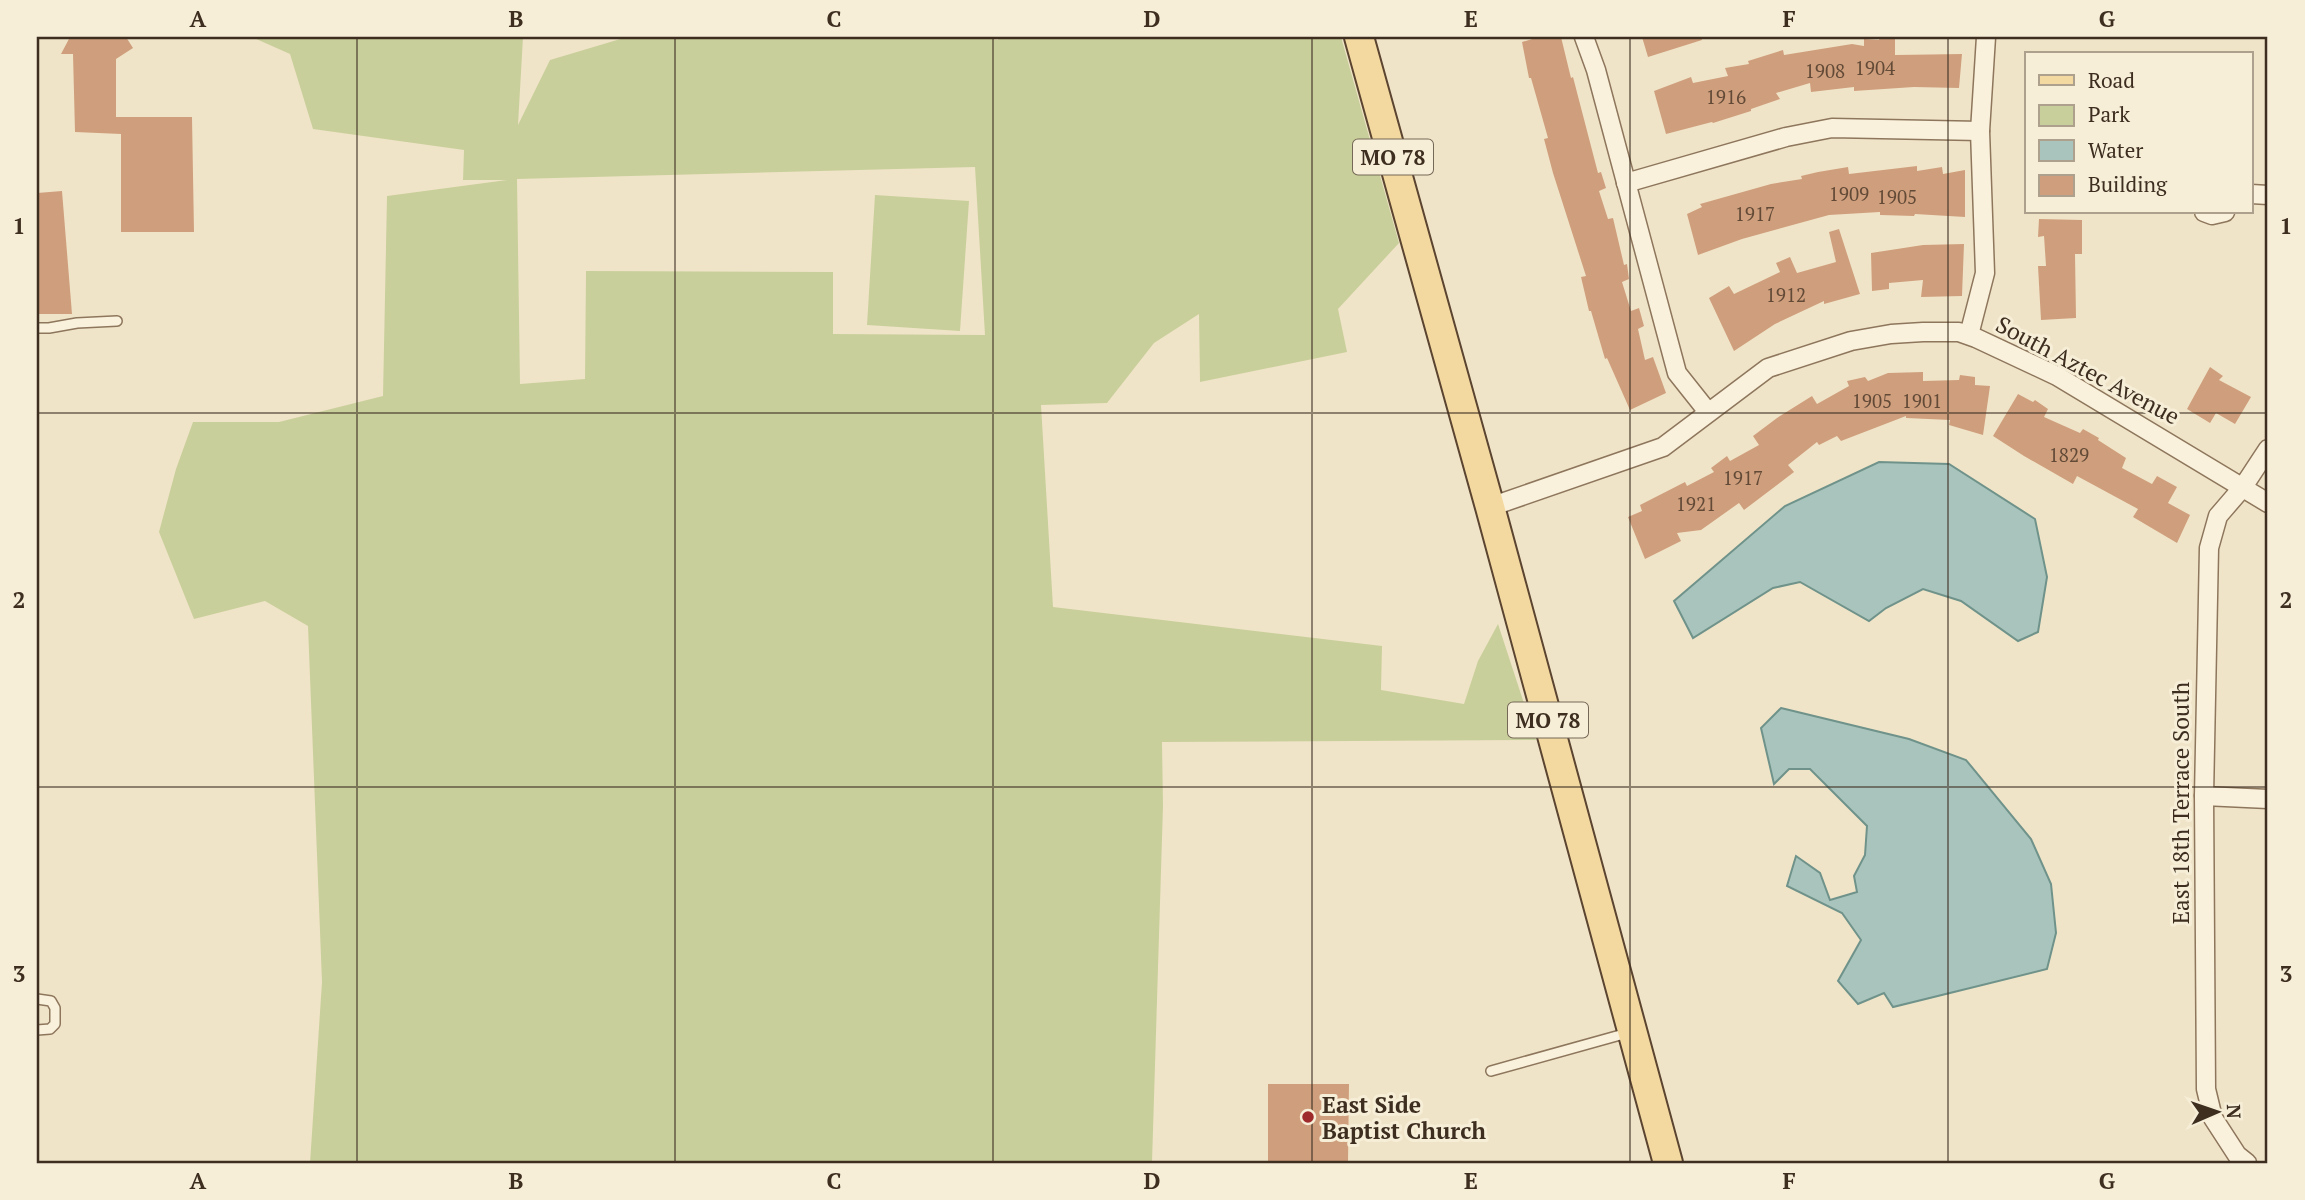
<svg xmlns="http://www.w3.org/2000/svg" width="2305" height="1200" font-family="'PT Serif',serif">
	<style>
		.green { fill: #c9cf9b; fill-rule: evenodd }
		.water { fill: #a9c4bc; stroke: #6f938a; stroke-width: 2 }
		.building { fill: #cf9f7d }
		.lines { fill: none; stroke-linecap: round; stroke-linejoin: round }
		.service-casing { stroke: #8d765c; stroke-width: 12 }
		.minor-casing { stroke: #8d765c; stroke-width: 21 }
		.primary-casing { stroke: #5b4430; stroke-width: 32 }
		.service { stroke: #faf1dc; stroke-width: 9 }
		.minor { stroke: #faf1dc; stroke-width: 18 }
		.primary { stroke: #f3d9a0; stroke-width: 28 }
		.grid { fill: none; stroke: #3d2e20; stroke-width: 2; stroke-opacity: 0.55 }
		.poi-dot { fill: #9e2a2b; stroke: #f7eed8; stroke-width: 2.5 }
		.labels { text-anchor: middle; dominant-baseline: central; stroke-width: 6; stroke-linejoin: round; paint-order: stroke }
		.number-label { font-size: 19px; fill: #624a37 }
		.shield { fill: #f7eed8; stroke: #756857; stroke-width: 2 }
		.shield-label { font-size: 21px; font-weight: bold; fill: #3d2e20 }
		.street-label { font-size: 23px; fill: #3d2e20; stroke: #f7eed8 }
		.poi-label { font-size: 23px; font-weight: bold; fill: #3d2e20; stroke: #f7eed8; text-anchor: start }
		.neatline { fill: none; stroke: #3d2e20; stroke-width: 2.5 }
		.grid-label { font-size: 23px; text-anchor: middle; font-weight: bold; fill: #3d2e20 }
	</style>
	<rect width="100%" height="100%" fill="#f0e4c8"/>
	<g class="green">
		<path d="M 252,37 L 523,37 L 518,125 L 550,60 L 627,37 L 977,37 L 998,40 L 999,37 L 1341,37 L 1399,243 L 1338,309 L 1347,352 L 1200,382 L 1199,314 L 1154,343 L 1107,403 L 1041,405 L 1053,607 L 1382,646 L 1381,690 L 1464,704 L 1478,661 L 1498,624 L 1536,740 L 1162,742 L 1163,806 L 1152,1163 L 310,1163 L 322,982 L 308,626 L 265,601 L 194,619 L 159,532 L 176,469 L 193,422 L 279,422 L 383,396 L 387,196 L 507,180 L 463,180 L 464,150 L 313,129 L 290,54 ZM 975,167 L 985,335 L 833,334 L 833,272 L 586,271 L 585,379 L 520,384 L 517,179 Z"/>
		<polygon points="875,195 969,201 960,331 867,325"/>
	</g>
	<g class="water">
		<polygon points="1879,462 1949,464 2035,519 2047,577 2038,632 2018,641 1961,601 1923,589 1886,608 1869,621 1800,582 1773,588 1693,638 1674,601 1785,506"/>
		<polygon points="1781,708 1909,739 1966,760 2031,839 2051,884 2056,933 2047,969 1893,1007 1884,993 1858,1004 1838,981 1861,940 1842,913 1787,886 1796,856 1820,873 1830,900 1857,892 1854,876 1865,855 1867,826 1810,769 1789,769 1774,784 1761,728"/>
	</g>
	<g class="building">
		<polygon points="70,37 126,37 133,48 116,59 116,117 192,117 194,232 121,232 121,134 75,132 73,54 61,54"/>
		<polygon points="1539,37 1561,37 1571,78 1573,77 1598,173 1601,172 1606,188 1599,191 1608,219 1613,218 1624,265 1627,264 1629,279 1622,282 1631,311 1639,308 1644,326 1638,329 1645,360 1653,357 1666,393 1630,410 1607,358 1605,359 1591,311 1589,311 1581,277 1586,276 1553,173 1544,139 1548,138 1531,78 1529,78 1522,42"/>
		<polygon points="1642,37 1701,37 1702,40 1648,57"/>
		<polygon points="1880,37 1895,37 1895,55 1962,54 1959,88 1914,87 1854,91 1854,87 1811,92 1810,83 1776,93 1780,99 1751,109 1751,111 1713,123 1712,122 1666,134 1654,91 1691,77 1693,83 1728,76 1725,68 1749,64 1748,61 1783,50 1784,55 1852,44 1864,46 1864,39 1879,40"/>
		<polygon points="1917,166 1917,171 1942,167 1943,174 1965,170 1965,217 1915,214 1914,216 1880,215 1880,212 1829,215 1742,239 1698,255 1687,214 1702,207 1700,204 1771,184 1802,179 1801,176 1818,172 1848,167 1849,174"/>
		<polygon points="62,191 72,314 37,314 37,193"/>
		<polygon points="2039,219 2082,220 2082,254 2075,254 2076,318 2041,320 2038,266 2046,266 2044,236 2038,237"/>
		<polygon points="1839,229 1860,294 1824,304 1824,301 1775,324 1734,351 1709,298 1729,286 1734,294 1780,272 1776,263 1790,257 1797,273 1836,262 1829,232"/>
		<polygon points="1964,244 1962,296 1921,297 1923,280 1889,283 1889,289 1872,291 1871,253 1923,245"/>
		<polygon points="2210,367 2223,376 2219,380 2251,397 2235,424 2216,413 2210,423 2187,409"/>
		<polygon points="1923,372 1923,381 1959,380 1960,375 1975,377 1975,385 1990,386 1983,435 1949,425 1950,420 1906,418 1906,416 1841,441 1837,436 1819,445 1817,442 1788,465 1794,472 1744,510 1739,503 1701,530 1677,533 1681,541 1645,559 1628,517 1642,511 1640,505 1685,482 1687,486 1714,472 1711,468 1727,456 1730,461 1759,445 1753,436 1777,418 1812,396 1817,404 1849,386 1847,381 1865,377 1868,381 1888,373"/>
		<polygon points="2018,394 2033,402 2035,400 2048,409 2044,417 2080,433 2083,429 2099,438 2098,440 2126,458 2122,468 2152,484 2157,476 2177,487 2168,503 2190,515 2177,543 2133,517 2138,509 2077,476 2073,484 2024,456 1993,436"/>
		<polygon points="1268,1084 1349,1084 1348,1163 1268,1163"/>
	</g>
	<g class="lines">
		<g class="service-casing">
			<g id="service">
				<polyline points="37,328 49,328 77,323 117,321"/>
				<polyline points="37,999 51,1001 55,1008 55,1024 50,1029 37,1030"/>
				<polyline points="1491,1071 1631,1032"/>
			</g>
		</g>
		<g class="minor-casing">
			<g id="minor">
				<polyline points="1584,37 1596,70 1677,373 1708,412"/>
				<polyline points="1626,183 1786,137 1832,128 1980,131"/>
				<polyline points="2251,194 2268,195"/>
				<polyline points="2204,212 2212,215 2225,212"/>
				<polyline points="1969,335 1985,273 1980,131 1986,37"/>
				<polyline points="1490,507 1663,447 1768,368 1851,341 1891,334 1923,332 1959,332 1976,338 2057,376 2268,503"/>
				<polyline points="2204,796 2268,799"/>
				<polyline points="2247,1163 2237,1155 2213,1118 2206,1089 2204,796 2209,548 2218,516 2243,487 2268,449"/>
			</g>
		</g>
		<g class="primary-casing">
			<polyline id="primary" points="1359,37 1490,507 1668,1163"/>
		</g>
		<use href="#service" class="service"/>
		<use href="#minor" class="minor"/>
		<use href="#primary" class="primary"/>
	</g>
	<path class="grid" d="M 357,37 L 357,1163M 675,37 L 675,1163M 993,37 L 993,1163M 1312,37 L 1312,1163M 1630,37 L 1630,1163M 1948,37 L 1948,1163M 37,413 L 2268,413M 37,787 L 2268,787"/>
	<circle class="poi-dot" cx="1308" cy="1117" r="7"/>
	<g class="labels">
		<g class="number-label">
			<text x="1875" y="67">1904</text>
			<text x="1825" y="70">1908</text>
			<text x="1726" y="96">1916</text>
			<text x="1849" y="193">1909</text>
			<text x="1897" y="196">1905</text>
			<text x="1755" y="213">1917</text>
			<text x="1786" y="294">1912</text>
			<text x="1872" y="400">1905</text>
			<text x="1922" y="400">1901</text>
			<text x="2069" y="454">1829</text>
			<text x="1743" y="477">1917</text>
			<text x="1696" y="503">1921</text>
		</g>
		<g class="shield">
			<rect x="1353" y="139.5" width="80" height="35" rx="5"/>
			<rect x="1508" y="702.5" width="80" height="35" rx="5"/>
		</g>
		<g class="shield-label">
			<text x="1393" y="157">MO 78</text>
			<text x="1548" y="720">MO 78</text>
		</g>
		<g class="street-label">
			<text transform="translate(2088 370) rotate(28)">South Aztec Avenue</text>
			<text transform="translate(2180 803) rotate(-90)">East 18th Terrace South</text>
		</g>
		<g class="poi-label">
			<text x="1322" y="1104">East Side<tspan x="1322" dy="26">Baptist Church</tspan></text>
		</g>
	</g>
	<rect width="2305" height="1200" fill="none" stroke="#f7eed8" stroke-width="77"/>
	<rect x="2025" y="52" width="228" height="161" fill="#f7eed8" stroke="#ada18e" stroke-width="2"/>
	<rect x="2039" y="75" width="35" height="10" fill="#f3d9a0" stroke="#ada18e" stroke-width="2"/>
	<text x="2088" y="88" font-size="21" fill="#3d2e20">Road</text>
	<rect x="2039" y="105" width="35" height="21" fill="#c9cf9b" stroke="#ada18e" stroke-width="2"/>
	<text x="2088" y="122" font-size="21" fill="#3d2e20">Park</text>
	<rect x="2039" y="140" width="35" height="21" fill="#a9c4bc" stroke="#ada18e" stroke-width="2"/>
	<text x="2088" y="158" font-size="21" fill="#3d2e20">Water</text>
	<rect x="2039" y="175" width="35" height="21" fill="#cf9f7d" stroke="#ada18e" stroke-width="2"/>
	<text x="2088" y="192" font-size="21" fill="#3d2e20">Building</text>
	<g transform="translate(2217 1112) rotate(88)" stroke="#f7eed8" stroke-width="5" paint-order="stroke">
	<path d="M0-5L12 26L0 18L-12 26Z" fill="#3d2e20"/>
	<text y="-10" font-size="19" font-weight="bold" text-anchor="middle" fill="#3d2e20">N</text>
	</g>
	<rect x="38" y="38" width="2228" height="1124" class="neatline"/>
	<g class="grid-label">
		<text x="198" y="27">A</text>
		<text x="516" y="27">B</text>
		<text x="834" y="27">C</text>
		<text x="1152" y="27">D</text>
		<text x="1471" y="27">E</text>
		<text x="1789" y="27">F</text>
		<text x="2107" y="27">G</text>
		<text x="19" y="234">1</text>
		<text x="2286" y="234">1</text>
		<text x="19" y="608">2</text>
		<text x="2286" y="608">2</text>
		<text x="19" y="982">3</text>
		<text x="2286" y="982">3</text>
		<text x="198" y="1189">A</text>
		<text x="516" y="1189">B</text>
		<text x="834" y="1189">C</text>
		<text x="1152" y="1189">D</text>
		<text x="1471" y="1189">E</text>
		<text x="1789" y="1189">F</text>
		<text x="2107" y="1189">G</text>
	</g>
</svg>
